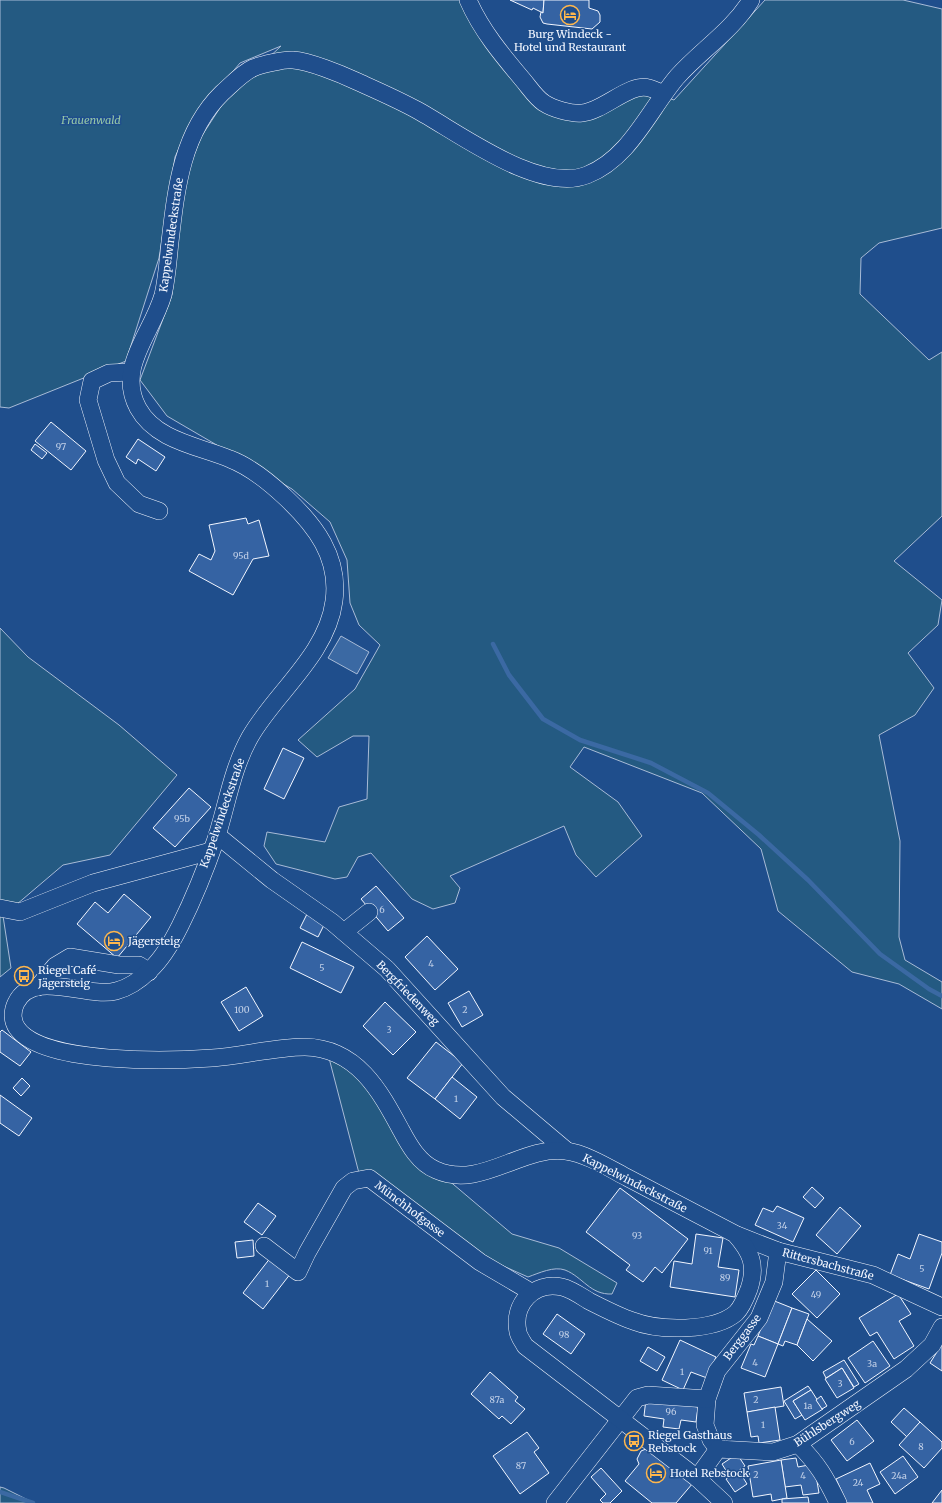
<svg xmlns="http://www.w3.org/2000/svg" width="942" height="1503" font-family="Merriweather,serif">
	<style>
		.green { fill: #245a82; stroke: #a8bbd7 }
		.water { fill: #3b69a3; stroke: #a8bbd7 }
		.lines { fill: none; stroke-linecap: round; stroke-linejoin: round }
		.stream { stroke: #3b69a3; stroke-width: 4.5 }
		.building { fill: #3563a3; stroke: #f2f6ff }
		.minor-casing { stroke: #f2f6ff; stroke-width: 18 }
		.minor { stroke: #1f4e8c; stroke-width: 17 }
		.labels { text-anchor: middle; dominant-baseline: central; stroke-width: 3; stroke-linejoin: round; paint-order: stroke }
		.number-label { font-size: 9px; fill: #c3d1e8 }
		.poi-label { font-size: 11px; fill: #f2f6ff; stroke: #1f4e8c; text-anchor: start }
		.park-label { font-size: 11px; font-style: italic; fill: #97c8a6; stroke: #1f4e8c }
		.street-label { font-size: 11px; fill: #f2f6ff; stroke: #1f4e8c }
	</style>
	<rect width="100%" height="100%" fill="#1f4e8c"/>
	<g class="green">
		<polygon points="0,0 463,0 560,115 630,95 657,94 674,100 765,0 903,0 942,9 942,228 879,243 861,258 860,294 929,360 942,352 942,516 894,561 942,600 938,625 908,653 934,688 915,715 879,735 900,841 899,937 905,960 942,982 942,1009 899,984 852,972 778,911 761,849 702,793 584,747 570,767 618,802 642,836 596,877 576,855 564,826 450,876 460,888 455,903 433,909 412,899 371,853 358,857 347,877 335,879 276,864 264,846 267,832 325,842 339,807 367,799 369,736 353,736 317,757 298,740 355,689 380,645 359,625 350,603 347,560 330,522 292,489 167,416 140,380 172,295 184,180 201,137 227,97 281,46 240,63 192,120 175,157 159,258 126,361 9,408 0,407"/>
		<polygon points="0,628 28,657 119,725 177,775 110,855 63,865 3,916 11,968 0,977"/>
		<path d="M 329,1058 L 354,1074 L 379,1102 L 409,1158 L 423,1172 L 447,1179 L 512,1234 L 559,1248 L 617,1283 L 612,1294 C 590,1295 583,1277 565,1270 C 554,1266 539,1273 528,1277 L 483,1257 L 360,1177 Z"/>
		<polygon points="0,1487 4,1488 34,1503 0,1503"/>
	</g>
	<polygon class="water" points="341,636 369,652 357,674 328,658"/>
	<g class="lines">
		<g class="stream">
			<polyline points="493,644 509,675 543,719 580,740 651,763 708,793 759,835 808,880 880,954 929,989 942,996"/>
			<polyline points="0,1492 33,1503"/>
		</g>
	</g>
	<g class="building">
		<polygon points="510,0 544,0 543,13 533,8 532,10"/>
		<polygon points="544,0 589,0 589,8 598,11 600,15 600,22 592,29 547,24 543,23 540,17 541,12 543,13"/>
		<polygon points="51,422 86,451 71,470 35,441"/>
		<polygon points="138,439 165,457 156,471 138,459 136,464 126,457"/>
		<polygon points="35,444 47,453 42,459 31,450"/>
		<polygon points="246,518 248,524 259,520 269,556 253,559 233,595 189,571 199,554 211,560 215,551 209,525"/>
		<polygon points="283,748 304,758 284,799 264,789"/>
		<polygon points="189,788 211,807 175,847 153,828"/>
		<polygon points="376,886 404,918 388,931 361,899"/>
		<polygon points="124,894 151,917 117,958 77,924 95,902 108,913"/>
		<polygon points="307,914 325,923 318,937 300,928"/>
		<polygon points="427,936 458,969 435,990 405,957"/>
		<polygon points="302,942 354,967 341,993 290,968"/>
		<polygon points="246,987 263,1016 239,1031 221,1002"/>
		<polygon points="469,991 483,1015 462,1027 448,1003"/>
		<polygon points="385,1002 416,1032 393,1055 363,1026"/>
		<polygon points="2,1030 31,1052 20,1066 0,1052 0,1032"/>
		<polygon points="436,1042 463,1063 435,1099 407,1078"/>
		<polygon points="452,1077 477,1097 460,1119 435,1099"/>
		<polygon points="22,1078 30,1086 21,1096 13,1088"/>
		<polygon points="0,1095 32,1118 19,1136 0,1123"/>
		<polygon points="812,1187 824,1198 815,1208 803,1197"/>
		<polygon points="620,1188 688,1239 662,1273 655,1267 643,1282 626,1270 630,1265 586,1232"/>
		<polygon points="258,1203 276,1216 262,1235 244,1222"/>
		<polygon points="777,1206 804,1218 793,1242 755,1225 763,1208 773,1212"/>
		<polygon points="840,1207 861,1226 837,1254 816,1235"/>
		<polygon points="696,1234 723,1238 718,1267 739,1270 735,1297 670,1287 674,1261 692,1264"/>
		<polygon points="919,1234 942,1242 942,1253 929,1289 890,1275 898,1254 910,1259"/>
		<polygon points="253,1240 254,1256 237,1258 235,1242"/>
		<polygon points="271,1257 291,1273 263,1309 243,1293"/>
		<polygon points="816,1270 840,1294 817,1318 792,1294"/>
		<polygon points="898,1294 911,1314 899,1321 914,1346 894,1359 877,1332 870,1336 859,1318"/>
		<polygon points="772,1300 792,1308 778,1344 758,1336"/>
		<polygon points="792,1308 809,1314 797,1345 785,1341 783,1346 778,1344"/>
		<polygon points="557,1314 585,1334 571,1354 543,1334"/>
		<polygon points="807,1319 832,1341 813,1361 797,1345"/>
		<polygon points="758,1336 778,1344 765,1377 741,1368 751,1344 754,1345"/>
		<polygon points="680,1340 716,1357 707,1378 691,1372 683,1390 662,1380"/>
		<polygon points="873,1341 890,1366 865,1383 848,1358"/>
		<polygon points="942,1344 942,1371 930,1363"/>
		<polygon points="648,1347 665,1357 657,1371 640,1361"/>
		<polygon points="844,1360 859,1384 854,1387 842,1368 826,1378 823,1372"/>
		<polygon points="842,1368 854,1388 837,1398 825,1379"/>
		<polygon points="490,1372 518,1397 515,1401 525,1409 511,1424 502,1416 499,1419 471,1394"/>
		<polygon points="808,1386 811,1390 793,1401 802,1415 795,1419 784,1401"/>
		<polygon points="781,1387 784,1406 747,1412 744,1393"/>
		<polygon points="811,1390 823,1409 805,1420 793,1401"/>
		<polygon points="821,1396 827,1406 822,1409 816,1400"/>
		<polygon points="646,1399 698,1407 696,1422 681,1420 679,1429 663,1427 664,1419 644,1416"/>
		<polygon points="775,1407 780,1440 759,1443 758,1436 751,1437 747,1412"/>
		<polygon points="904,1408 920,1422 907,1437 891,1422"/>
		<polygon points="857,1420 874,1441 847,1461 831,1440"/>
		<polygon points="920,1422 942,1442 942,1448 924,1468 899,1445"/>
		<polygon points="527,1432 539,1448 534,1452 549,1473 520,1494 493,1456"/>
		<polygon points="646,1449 693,1483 676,1503 652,1503 625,1481 639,1464 637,1459 641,1451"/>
		<polygon points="737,1454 745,1466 730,1477 722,1464"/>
		<polygon points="903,1456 918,1477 895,1494 880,1472"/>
		<polygon points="796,1458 798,1467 814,1464 819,1493 803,1495 801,1485 785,1487 781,1460"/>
		<polygon points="781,1460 787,1498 772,1501 771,1494 753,1497 748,1466"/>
		<polygon points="870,1463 880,1484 867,1490 873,1503 847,1503 836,1479"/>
		<polygon points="601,1468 622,1491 610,1503 603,1503 600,1500 606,1494 591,1477"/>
		<polygon points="739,1471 747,1484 735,1492 726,1479"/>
		<polygon points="942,1490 942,1503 932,1503"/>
		<polygon points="808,1497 809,1503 782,1503 782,1499"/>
	</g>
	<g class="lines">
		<g class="minor-casing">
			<g id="minor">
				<path d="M 468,0 C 481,30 502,55 523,80 C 529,87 536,98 544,103 C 553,109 571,114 582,113 C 604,111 630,82 649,88 C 654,89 659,92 663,94"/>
				<polyline points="130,372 109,373 92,381 88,400 106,460 117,483 139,504 159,511"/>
				<polyline points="217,835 272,880 332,922 387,969 503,1097 567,1151"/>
				<polyline points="0,908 20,912 93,883 211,851"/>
				<polyline points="344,932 369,912"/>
				<polyline points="38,987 55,966 70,957 119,965 139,965 149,972"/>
				<polyline points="737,1235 778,1251 873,1275 942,1307"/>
				<polyline points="264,1246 298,1272 307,1253 344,1188 353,1181 369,1178 480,1262 531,1292"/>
				<path d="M 798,1444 C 818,1464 826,1478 838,1503"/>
				<polyline points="718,1449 711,1440 705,1425 707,1399 717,1371 759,1318 774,1282 778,1251"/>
				<polyline points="697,1478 718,1449 773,1452 798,1444 906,1369 932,1345 942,1327"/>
				<polyline points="555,1503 637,1398 648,1395 707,1399"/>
				<path d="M 724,1503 L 697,1478 L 525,1346 C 523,1342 519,1337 518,1332 C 512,1304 534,1281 562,1287 C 571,1289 581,1296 589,1301 C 603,1308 618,1316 633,1321 C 659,1331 714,1332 736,1313 C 742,1307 746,1297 749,1289 C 757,1265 751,1252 735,1234 C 699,1215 664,1197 628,1178 C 609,1168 587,1154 566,1151 C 522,1145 481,1190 436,1170 C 419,1163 409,1145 401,1130 C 380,1091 357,1048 305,1047 C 276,1047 241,1056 212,1058 C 171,1061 42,1065 17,1028 C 12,1021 12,1011 16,1003 C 33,968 87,999 116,991 C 128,988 141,979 150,970 C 163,958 172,942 180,926 C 194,898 206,868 216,839 C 227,805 232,769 250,737 C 275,693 327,655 334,601 C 340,557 315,525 285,497 C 269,482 251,467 230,459 C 199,446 156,441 138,408 C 116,367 152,334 163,295 C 167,278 168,260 170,242 C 176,189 182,132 222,93 C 231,85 242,73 253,68 C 260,65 285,59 293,60 C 309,61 341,74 356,81 C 376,90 397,99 417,110 C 459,133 539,194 587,175 C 630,158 649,110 677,77 C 701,50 732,31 751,0"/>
			</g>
		</g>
		<use href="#minor" class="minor"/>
	</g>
	<defs>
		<g id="hotel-ring" transform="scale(1)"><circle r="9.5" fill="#1f4e8c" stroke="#ffb74d" stroke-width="1.5"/><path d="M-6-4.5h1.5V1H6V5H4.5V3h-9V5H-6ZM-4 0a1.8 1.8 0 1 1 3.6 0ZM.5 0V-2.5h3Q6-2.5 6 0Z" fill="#ffb74d"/></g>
		<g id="bus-ring" transform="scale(1)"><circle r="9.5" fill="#1f4e8c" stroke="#ffb74d" stroke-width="1.5"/><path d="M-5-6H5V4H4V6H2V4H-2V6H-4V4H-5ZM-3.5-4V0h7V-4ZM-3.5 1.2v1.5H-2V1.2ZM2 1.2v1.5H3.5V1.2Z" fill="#ffb74d"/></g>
	</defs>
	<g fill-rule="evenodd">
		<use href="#hotel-ring" x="570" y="15"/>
		<use href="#hotel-ring" x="114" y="941"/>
		<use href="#bus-ring" x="24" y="976"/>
		<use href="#bus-ring" x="634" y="1441"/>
		<use href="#hotel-ring" x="656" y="1473"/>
	</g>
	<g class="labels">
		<g class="number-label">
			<text x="61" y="446">97</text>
			<text x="241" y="555">95d</text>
			<text x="182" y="818">95b</text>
			<text x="382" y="909">6</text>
			<text x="431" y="963">4</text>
			<text x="322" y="967">5</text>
			<text x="242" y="1009">100</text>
			<text x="465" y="1009">2</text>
			<text x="389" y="1029">3</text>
			<text x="456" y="1098">1</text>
			<text x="782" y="1225">34</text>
			<text x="637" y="1235">93</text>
			<text x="708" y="1250">91</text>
			<text x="922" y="1268">5</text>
			<text x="725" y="1277">89</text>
			<text x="267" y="1283">1</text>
			<text x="816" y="1294">49</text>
			<text x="564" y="1334">98</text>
			<text x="755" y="1362">4</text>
			<text x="872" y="1363">3a</text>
			<text x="682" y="1371">1</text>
			<text x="840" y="1383">3</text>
			<text x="497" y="1399">87a</text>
			<text x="756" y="1399">2</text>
			<text x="808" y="1405">1a</text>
			<text x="671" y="1411">96</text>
			<text x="763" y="1424">1</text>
			<text x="852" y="1441">6</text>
			<text x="921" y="1446">8</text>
			<text x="521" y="1465">87</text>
			<text x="756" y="1474">2</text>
			<text x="803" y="1475">4</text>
			<text x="899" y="1475">24a</text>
			<text x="858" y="1482">24</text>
		</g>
		<g class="poi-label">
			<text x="570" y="34" text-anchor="middle">Burg Windeck -<tspan x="570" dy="13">Hotel und Restaurant</tspan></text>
			<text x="128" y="941">Jägersteig</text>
			<text x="38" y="970">Riegel Café<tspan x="38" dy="13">Jägersteig</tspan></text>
			<text x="648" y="1435">Riegel Gasthaus<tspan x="648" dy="13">Rebstock</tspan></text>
			<text x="670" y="1473">Hotel Rebstock</text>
		</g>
		<g class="park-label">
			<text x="91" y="120">Frauenwald</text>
		</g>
		<g class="street-label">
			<text transform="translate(171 235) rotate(-82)">Kappelwindeckstraße</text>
			<text transform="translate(222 813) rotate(-71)">Kappelwindeckstraße</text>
			<text transform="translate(408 993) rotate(46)">Bergfriedenweg</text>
			<text transform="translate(635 1183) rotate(27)">Kappelwindeckstraße</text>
			<text transform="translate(410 1209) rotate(37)">Münchhofgasse</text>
			<text transform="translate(828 1264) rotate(15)">Rittersbachstraße</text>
			<text transform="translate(742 1337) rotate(-53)">Berggasse</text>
			<text transform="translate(827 1423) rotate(-33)">Bühlsbergweg</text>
		</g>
	</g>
</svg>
